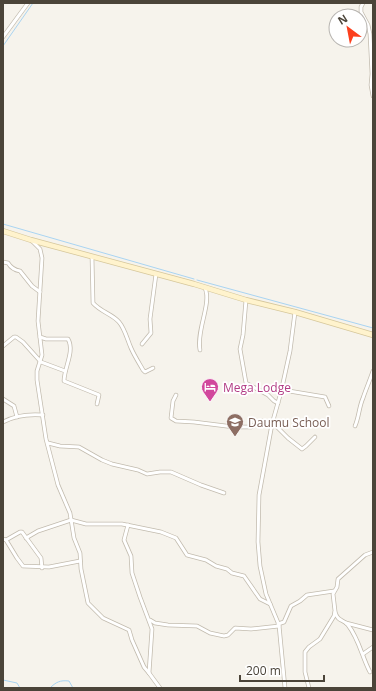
<svg xmlns="http://www.w3.org/2000/svg" width="376" height="691" font-family="'Open Sans',sans-serif">
	<style>
		.lines { fill: none; stroke-linecap: round; stroke-linejoin: round }
		.stream { stroke: #a9d4f2; stroke-width: 1 }
		.street-casing { stroke: #c2bbae; stroke-width: 4.5 }
		.secondary-casing { stroke: #d6c79b; stroke-width: 6 }
		.street { stroke: #fff; stroke-width: 3 }
		.secondary { stroke: #fff3cd; stroke-width: 4.5 }
		.labels { text-anchor: middle; dominant-baseline: central; stroke-width: 3.5; stroke-linejoin: round; paint-order: stroke }
		.hotel-label { font-size: 12px; fill: #b23c85; stroke: #fff; text-anchor: start }
		.education-label { font-size: 12px; fill: #785e54; stroke: #fff; text-anchor: start }
	</style>
	<rect width="100%" height="100%" fill="#f6f3ec"/>
	<g class="lines">
		<g class="stream">
			<polyline points="3,46 33,3"/>
			<polyline points="3,224 194,279"/>
			<polyline points="197,280 373,328"/>
			<polyline points="3,680 17,683 20,688"/>
			<path d="M 50,688 C 56,682 60,680 69,681 L 73,688"/>
		</g>
		<g class="street-casing">
			<g id="street">
				<polyline points="363,3 361,7 361,12 368,25 370,34 372,74 371,85 373,96"/>
				<polyline points="3,37 28,3"/>
				<polyline points="32,241 40,249 42,258 38,321 42,355 37,371 37,380 46,439 58,485 70,513 74,538 80,553 81,569 88,603 103,618 129,630 132,640 144,667 149,673"/>
				<path d="M 92,257 L 93,303 C 101,312 112,314 119,322 C 125,329 127,339 131,348 C 134,355 139,363 143,370 L 145,372 L 153,368"/>
				<path d="M 3,262 L 8,263 C 11,268 14,270 20,271 L 32,286 L 40,292"/>
				<polyline points="246,300 243,335 240,349 246,383 268,395 274,401 278,403"/>
				<path d="M 40,337 L 46,339 L 68,339 C 75,351 64,368 64,381 L 99,395 L 97,404"/>
				<polyline points="142,344 151,333 150,319 156,274"/>
				<polyline points="3,346 14,337 16,337 23,342 41,362 65,371"/>
				<path d="M 200,350 C 196,331 212,303 205,288"/>
				<polyline points="282,388 289,391 325,397 329,406"/>
				<polyline points="176,395 173,401 171,418 176,421 194,422 234,427 251,427 262,421 272,424"/>
				<polyline points="3,399 14,406 17,417"/>
				<path d="M 3,422 C 14,416 30,414 43,415"/>
				<polyline points="272,422 288,438 302,449 306,446 315,437"/>
				<path d="M 355,426 C 359,417 359,407 363,398 C 366,389 370,380 373,371"/>
				<polyline points="48,443 60,446 79,447 102,460 112,464 138,470 147,474 160,472 171,472 201,485 224,493"/>
				<polyline points="128,525 124,540 131,556 132,573 140,597 152,629 149,673 160,688"/>
				<polyline points="26,538 38,531 71,520 86,524 122,524 161,532 176,538 187,555 206,560 216,566 227,569 232,573 244,576 260,599 270,604"/>
				<polyline points="3,539 6,540 17,558 23,566 49,567 80,561"/>
				<polyline points="6,540 20,532 22,532 41,558 42,568"/>
				<path d="M 335,612 C 338,622 343,619 348,625 C 359,639 362,657 370,672"/>
				<polyline points="150,620 155,623 168,625 197,626 210,633 224,636 228,635 235,628 251,629 279,626"/>
				<polyline points="346,623 373,630"/>
				<polyline points="278,624 284,622 291,606 300,601 307,595 334,591"/>
				<polyline points="363,654 373,647"/>
				<polyline points="285,688 279,625 266,594 260,566 258,542 259,495 272,424 281,392 290,351 295,312"/>
				<polyline points="309,688 305,672 305,652 309,647 320,639 334,616 335,611 333,594 337,587 338,579 365,555 373,552"/>
			</g>
		</g>
		<g class="secondary-casing">
			<polyline id="secondary" points="3,231 31,240 194,284 246,300 295,312 373,335"/>
		</g>
		<use href="#street" class="street"/>
		<use href="#secondary" class="secondary"/>
	</g>
	<defs>
		<g id="hotel-pin" transform="scale(0.9)"><path d="M0 17L-7.5 6A9.5 9.5 0 1 1 7.5 6Z" fill="#d1479c" stroke="#fff"/><path d="M-6-4.5h1.5V1H6V5H4.5V3h-9V5H-6ZM-4 0a1.8 1.8 0 1 1 3.6 0ZM.5 0V-2.5h3Q6-2.5 6 0Z" fill="#fff"/></g>
		<g id="school-pin" transform="scale(0.9)"><path d="M0 17L-7.5 6A9.5 9.5 0 1 1 7.5 6Z" fill="#8d6e63" stroke="#fff"/><path d="M0-5L7-2L0 1L-7-2ZM-4 1L0 2.5L4 1V4Q0 6-4 4Z" fill="#fff"/></g>
	</defs>
	<g fill-rule="evenodd">
		<use href="#hotel-pin" x="210" y="387"/>
		<use href="#school-pin" x="235" y="422"/>
	</g>
	<g class="labels">
		<g class="hotel-label">
			<text x="223" y="387">Mega Lodge</text>
		</g>
		<g class="education-label">
			<text x="248" y="422">Daumu School</text>
		</g>
	</g>
	<rect width="376" height="691" fill="none" stroke="#4b4439" stroke-width="8"/>
	<g transform="translate(348 28) rotate(328)"><circle r="19" fill="#ffffff" stroke="#b7b4b0"/>
	<path d="M0-3L7 15L0 10L-7 15Z" fill="#fc3f1d"/>
	<text y="-6" font-size="11" font-weight="bold" text-anchor="middle" fill="#4b4439">N</text>
	</g>
	<path d="M240 675v6h84v-6" fill="none" stroke="#4b4439" stroke-width="2"/>
	<text x="246" y="675" font-size="12" fill="#4b4439" stroke="#ffffff" stroke-width="3" paint-order="stroke">200 m</text>
</svg>
